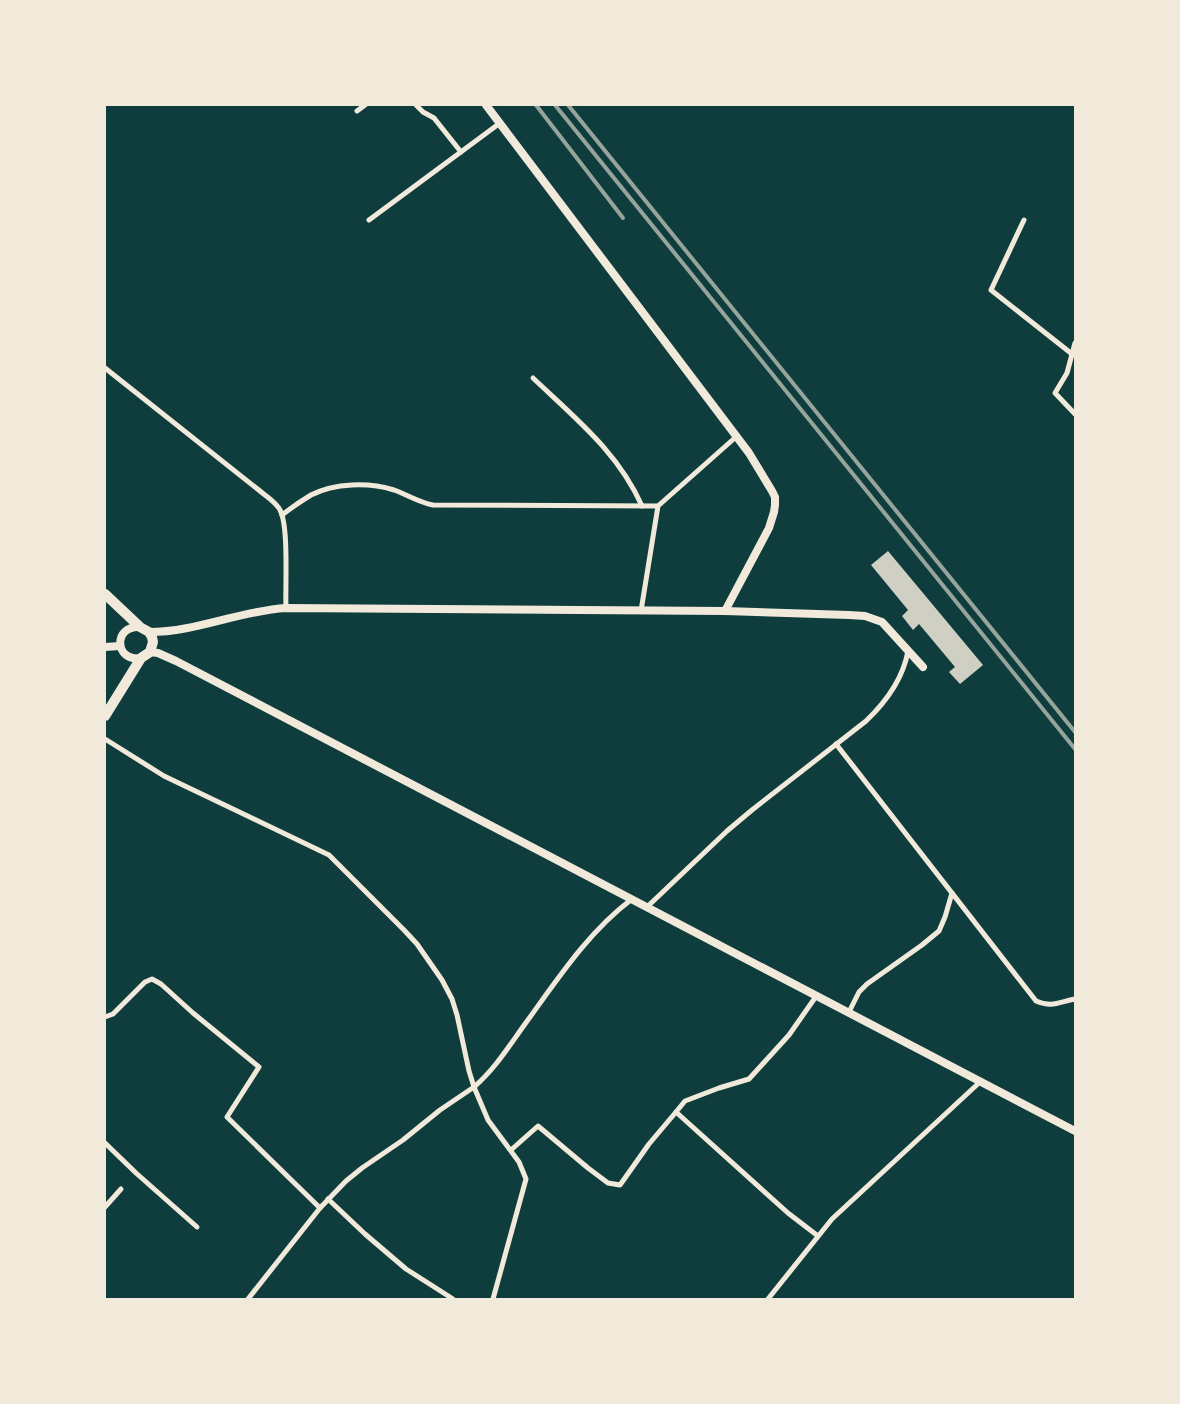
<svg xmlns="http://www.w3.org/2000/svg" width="1180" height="1404" font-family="'Exo 2',sans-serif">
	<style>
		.building { fill: #cfcfc3 }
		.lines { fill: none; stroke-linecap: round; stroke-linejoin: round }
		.minor { stroke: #f1e9da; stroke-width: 5 }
		.tertiary { stroke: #f1e9da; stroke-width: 8 }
		.trunk { stroke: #f1e9da; stroke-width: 10 }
		.rail { stroke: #97a49c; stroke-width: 4 }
	</style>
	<rect width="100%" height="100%" fill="#0f3d3e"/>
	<polygon class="building" points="888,551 983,665 960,684 949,672 955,667 919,624 913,630 902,616 908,610 871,565"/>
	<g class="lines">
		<g class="minor">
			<polyline points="416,105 423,112 434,118 461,152"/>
			<polyline points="357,111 365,105"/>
			<polyline points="369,220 500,123"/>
			<polyline points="1024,220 991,290 1072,354"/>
			<polyline points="1075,343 1067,373 1055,393 1075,414"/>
			<path d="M 105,368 L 260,491 C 267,497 276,502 280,510 C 289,526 285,587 286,608"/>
			<path d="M 533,378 C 575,418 618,452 642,506"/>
			<path d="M 282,515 C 291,508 301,501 311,495 C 335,483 368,482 394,490 C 408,495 418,502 433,505 L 658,506"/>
			<polyline points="641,611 658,506 737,436"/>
			<polyline points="105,739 164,776 329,855 404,930 417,944 442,980 452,999 457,1015 469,1071 474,1087 440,1110 403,1140 362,1168 346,1181 320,1208 248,1299"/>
			<path d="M 836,744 L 1036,1001 C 1052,1008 1059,1002 1075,999"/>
			<path d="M 647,907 L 727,831 L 752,810 L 866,721 C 887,701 903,679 908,651"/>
			<polyline points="817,995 789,1035 749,1079 719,1088 685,1101 676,1112 788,1213 818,1236"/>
			<polyline points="849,1012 859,992 867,984 922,945 939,931 945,917 952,893"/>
			<polyline points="105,1017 113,1014 145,982 152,979 161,984 193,1013 259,1067 227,1117 320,1208"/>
			<polyline points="105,1143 136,1173 197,1227"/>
			<polyline points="511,1150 538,1126 588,1168 608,1183 620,1185 649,1144 676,1112"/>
			<polyline points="328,1199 365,1234 406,1269 453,1299"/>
			<polyline points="105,1207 121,1189"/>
			<path d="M 493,1299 L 526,1179 L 519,1162 L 488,1120 L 474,1087 C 495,1069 509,1046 525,1024 C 557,980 588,932 632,899"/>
			<polyline points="768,1299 832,1219 981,1081"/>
		</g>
		<g class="tertiary">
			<polyline points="486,105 749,453 772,491 775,497 775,505 774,512 769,528 725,611"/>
			<path d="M 140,627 C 113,625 114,662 141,658"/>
			<path d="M 149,632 C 196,632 239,611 286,608 L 725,611 L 849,615 L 865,616 L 882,622 L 923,667"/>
			<polyline points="105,647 120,646"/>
			<polyline points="150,652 158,653 176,661 1075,1131"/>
		</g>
		<polyline class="trunk" points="105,594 140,627 149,632 152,637 153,642 150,652 141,658 105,716"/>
		<g class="rail">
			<polyline points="536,105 623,218"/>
			<polyline points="555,105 1075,749"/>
			<polyline points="568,105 1075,732"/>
		</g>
	</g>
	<rect width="1180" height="1404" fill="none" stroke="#f1e9da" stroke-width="212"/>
</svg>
